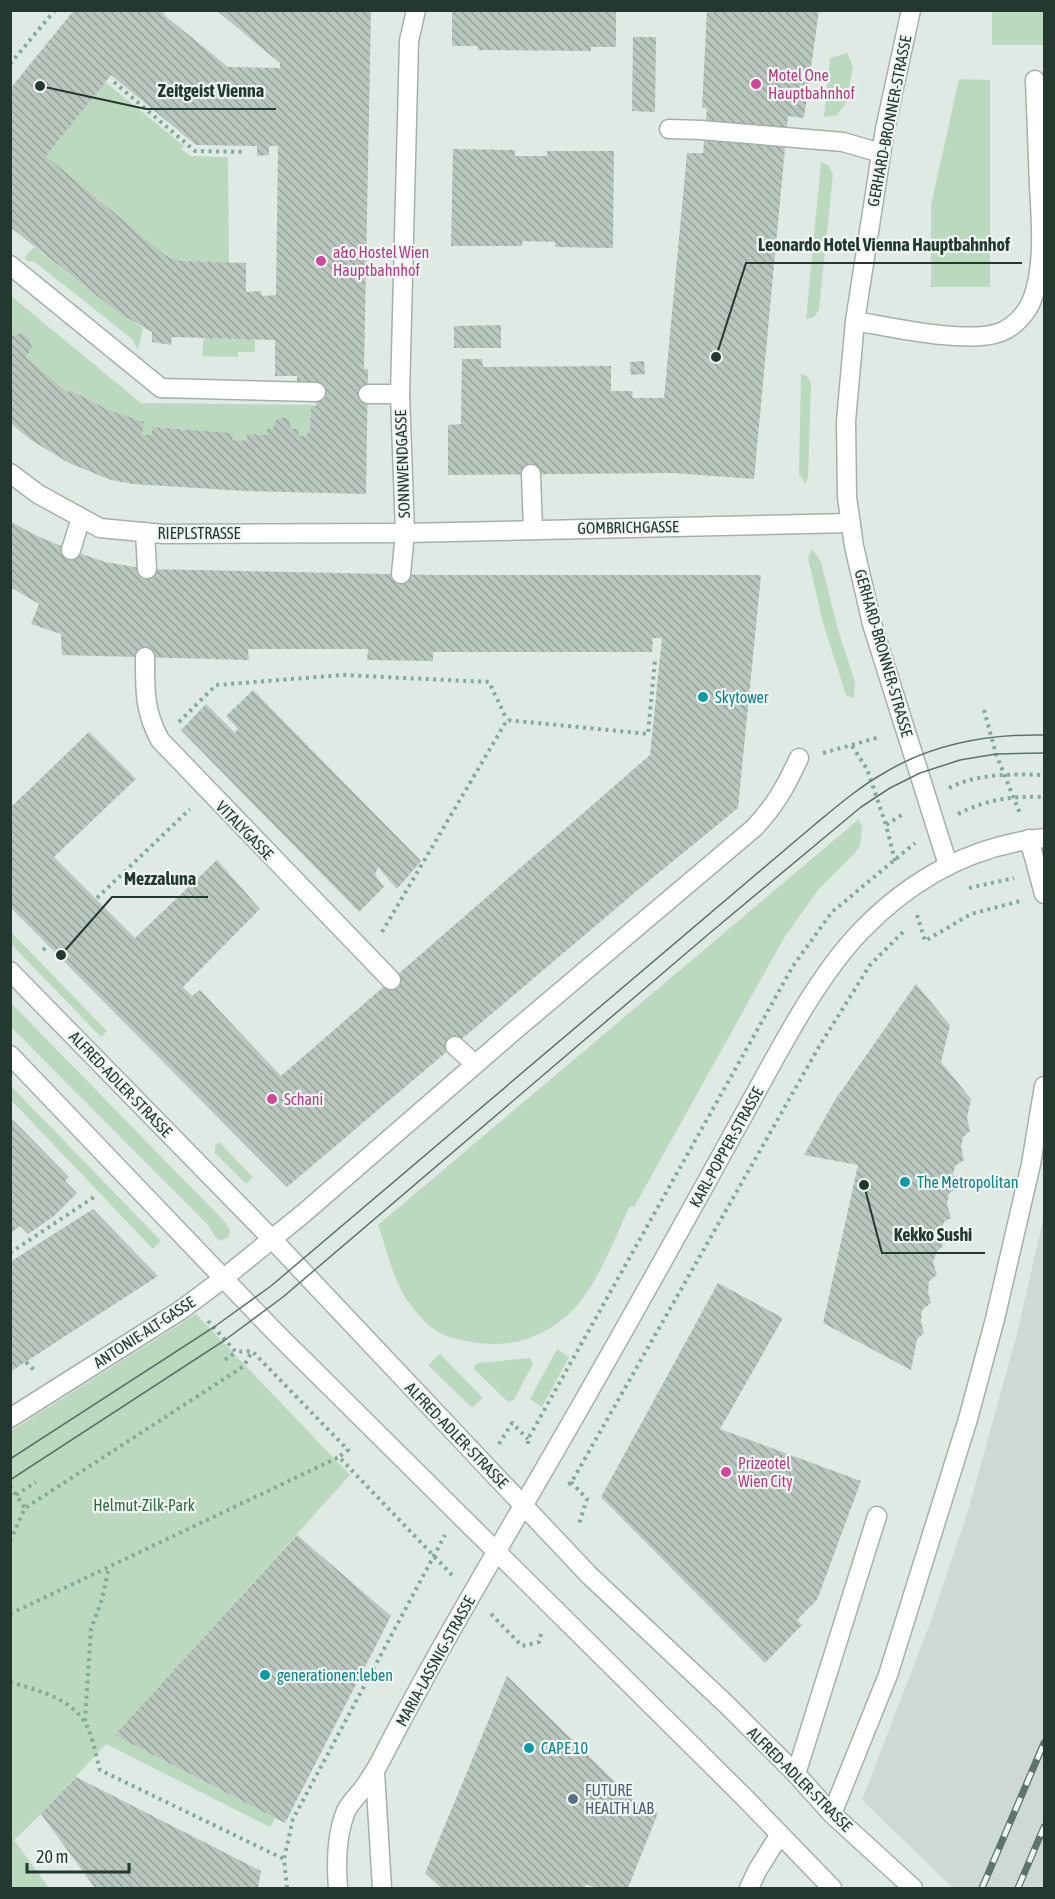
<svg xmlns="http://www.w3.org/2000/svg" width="1055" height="1899" font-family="'Asap Condensed',sans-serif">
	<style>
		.built { fill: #cfd9d3 }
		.green { fill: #bbd9be }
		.building { fill: url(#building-back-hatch); fill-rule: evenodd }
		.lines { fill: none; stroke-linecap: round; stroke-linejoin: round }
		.service-casing { stroke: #a4b1aa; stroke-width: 21 }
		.minor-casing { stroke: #a4b1aa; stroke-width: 21 }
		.tertiary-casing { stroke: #a4b1aa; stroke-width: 21 }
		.path { stroke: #84aa97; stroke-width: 4; stroke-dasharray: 3 4.5; stroke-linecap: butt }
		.service { stroke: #fff; stroke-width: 18 }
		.minor { stroke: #fff; stroke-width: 18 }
		.tertiary { stroke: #fff; stroke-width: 18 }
		.tram { stroke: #5d746a; stroke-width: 1.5 }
		.rail-casing { stroke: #5d746a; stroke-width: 7 }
		.rail { stroke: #f0f7f2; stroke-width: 4.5; stroke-dasharray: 14; stroke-linecap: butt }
		.hotel-dot { fill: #d1479c; stroke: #f0f7f2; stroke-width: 2 }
		.culture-dot { fill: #0f9aa8; stroke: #f0f7f2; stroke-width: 2 }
		.service-dot { fill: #5c6f8a; stroke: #f0f7f2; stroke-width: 2 }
		.labels { text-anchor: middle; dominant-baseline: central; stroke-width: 4.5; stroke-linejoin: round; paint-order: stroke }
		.hotel-label { font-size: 16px; fill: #b23c85; stroke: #f0f7f2; text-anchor: start }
		.street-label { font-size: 16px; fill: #23382f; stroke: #f0f7f2 }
		.culture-label { font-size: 16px; fill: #0d838f; stroke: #f0f7f2; text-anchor: start }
		.park-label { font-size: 16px; fill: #316b3d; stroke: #f0f7f2 }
		.service-label { font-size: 16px; fill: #4e5e75; stroke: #f0f7f2; text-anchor: start }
		.leader { fill: none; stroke: #23382f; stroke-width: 2 }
		.callout-dot { fill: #23382f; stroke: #f0f7f2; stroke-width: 2 }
		.callout-label { font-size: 18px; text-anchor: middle; font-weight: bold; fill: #23382f; stroke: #f0f7f2; stroke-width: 4.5; stroke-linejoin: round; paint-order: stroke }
	</style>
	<defs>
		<pattern id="building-back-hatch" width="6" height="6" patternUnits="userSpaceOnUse" patternTransform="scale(1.5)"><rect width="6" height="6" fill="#b9c7bf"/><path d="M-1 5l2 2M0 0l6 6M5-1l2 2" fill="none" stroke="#96a39c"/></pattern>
	</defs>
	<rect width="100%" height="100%" fill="#e0eae4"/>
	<polygon class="built" points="1044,1215 1044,1888 953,1888 862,1800 932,1618 968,1511 1017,1334"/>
	<g class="green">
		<rect x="992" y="11" width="52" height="34"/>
		<polygon points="847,53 853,67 846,103 837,115 824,117 830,58"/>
		<polygon points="959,79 990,80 990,287 931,287 931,205"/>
		<polygon points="105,82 184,146 181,149 191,156 228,157 229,263 181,261 165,255 46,156"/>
		<polygon points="821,162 828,165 833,174 819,310 814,317 806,319"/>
		<polygon points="34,247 120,314 143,328 138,350 132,339 35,262 26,261 25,257"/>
		<polygon points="11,296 141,403 311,405 310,430 305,436 299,436 298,430 291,429 290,421 286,418 278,418 274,421 273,429 267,429 267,435 248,434 247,441 232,440 232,433 153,427 152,435 142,435 111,411 71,390 68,393 26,357 32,348 29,338 22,333 13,335 11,338"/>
		<polygon points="204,338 255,339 255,352 238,352 238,357 202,356"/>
		<path d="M 801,374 C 808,376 810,379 811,386 L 808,478 L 805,484 L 799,474 Z"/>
		<polygon points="812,549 821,562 838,630 855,682 854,698 846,695 823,623 808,558"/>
		<path d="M 859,819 L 862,828 L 860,846 L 854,854 L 818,890 L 784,938 L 634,1207 L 630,1206 C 616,1235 600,1278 579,1303 C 549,1339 506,1351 461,1340 C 450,1338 437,1333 428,1325 C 420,1317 411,1306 405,1297 C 391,1274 387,1249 378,1225 Z"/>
		<polygon points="10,931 107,1031 101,1037 11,944"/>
		<polygon points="11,1003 226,1223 230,1231 228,1237 221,1241 217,1239 207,1224 11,1027"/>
		<polygon points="10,1085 161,1241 153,1249 11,1100"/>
		<polygon points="219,1142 253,1177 246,1184 215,1153 215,1146"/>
		<polygon points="196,1314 350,1475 116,1735 275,1818 270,1827 106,1744 41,1814 14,1840 49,1888 11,1888 11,1431"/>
		<polygon points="557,1349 569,1357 542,1407 530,1399"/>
		<polygon points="440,1354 483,1398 472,1408 428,1365"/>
		<polygon points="530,1358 533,1364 513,1401 508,1402 474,1369 474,1366 478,1363"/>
	</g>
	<g class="building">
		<path d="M 74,10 L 165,10 L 163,14 L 228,67 L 280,68 L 280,63 L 216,10 L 371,10 L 364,369 L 368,369 L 366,494 L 246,491 L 133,484 L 111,480 L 69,463 L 31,440 L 10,423 L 10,338 L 13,335 L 22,333 L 29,338 L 32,348 L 26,357 L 68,393 L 70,390 L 111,411 L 144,422 L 142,435 L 152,435 L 152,427 L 233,433 L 232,440 L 247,441 L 247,434 L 267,435 L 267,429 L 273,429 L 274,422 L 278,418 L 287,418 L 290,421 L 291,429 L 298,429 L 299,436 L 305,436 L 310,430 L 311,405 L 316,406 L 317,382 L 297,382 L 297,376 L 275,376 L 275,340 L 172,337 L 171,345 L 152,342 L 152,332 L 120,314 L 10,227 L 10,89 ZM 111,75 L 196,145 L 257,146 L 257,156 L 269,155 L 269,146 L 278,146 L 276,295 L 262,296 L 261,291 L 246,292 L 246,263 L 181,261 L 165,255 L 46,156 Z"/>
		<polygon points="452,10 616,10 616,47 591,47 591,51 478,50 478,46 452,46"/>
		<polygon points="707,10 819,10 804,118 788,116 754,479 673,473 448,475 448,425 461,424 462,359 482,359 483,367 611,366 611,391 633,391 632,398 664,398 687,153 703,153 707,108 702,108"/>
		<polygon points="633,37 656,37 655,112 632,111"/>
		<polygon points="453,149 515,150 515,156 547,156 547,151 614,151 613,248 555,247 555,242 522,241 522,246 451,246"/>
		<polygon points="501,325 501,348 454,348 454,326"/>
		<polygon points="644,361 645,374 631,375 630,362"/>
		<polygon points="10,521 37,536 71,550 105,562 147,569 435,575 761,575 738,808 639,889 287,1187 10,907 10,808 89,732 136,779 54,857 135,938 217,860 260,909 183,987 192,996 200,990 281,1076 650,755 662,638 653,638 652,652 433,652 433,661 367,660 368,649 248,649 249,660 62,655 61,634 31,624 39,604 10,587"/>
		<polygon points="253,690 421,861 397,889 378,867 375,875 384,887 359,912 181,730 206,704 235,733 238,729 226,716"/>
		<polygon points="916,984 950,1025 941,1062 971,1099 967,1118 970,1131 963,1137 961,1147 964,1160 955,1166 953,1174 957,1189 949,1193 947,1204 951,1218 944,1222 940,1233 943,1246 937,1251 933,1262 937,1275 929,1281 928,1292 931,1303 922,1310 921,1322 924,1333 917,1339 911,1370 823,1323 858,1165 804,1155 835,1100"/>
		<polygon points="10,1117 69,1177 65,1181 77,1193 54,1216 28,1234 20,1226 10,1234"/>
		<polygon points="93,1209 158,1276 10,1372 10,1262"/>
		<polygon points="718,1283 783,1318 720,1429 861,1481 817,1600 797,1620 802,1625 765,1663 601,1497"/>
		<polygon points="297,1535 391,1616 285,1823 115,1735"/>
		<polygon points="507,1676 639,1805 658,1813 628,1888 596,1888 586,1884 585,1888 441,1888 425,1873"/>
		<polygon points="76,1777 261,1871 258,1888 95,1888 41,1814"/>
	</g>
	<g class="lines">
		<g class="service-casing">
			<g id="service">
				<polyline points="669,129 701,130 843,142 881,153"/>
				<polyline points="10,265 161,388 316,392"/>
				<path d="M 855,321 C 891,327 968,345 1001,332 C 1014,327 1027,313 1032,300 C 1045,267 1041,220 1039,186 C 1038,151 1036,115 1035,80"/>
				<polyline points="368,394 400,394 409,41 416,10"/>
				<polyline points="531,474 533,530"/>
				<polyline points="145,532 147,569"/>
				<polyline points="71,550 81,518"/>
				<polyline points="401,574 405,533"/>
				<path d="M 145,657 C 145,690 144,711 160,740 L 391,980"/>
				<polyline points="1029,839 1044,894"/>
				<polyline points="455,1046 475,1064"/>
				<polyline points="796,1774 877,1516"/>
				<polyline points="832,1814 888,1675 968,1419 995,1319 1031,1164 1044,1086"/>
				<polyline points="749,1888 757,1871 780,1834"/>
			</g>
		</g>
		<g class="minor-casing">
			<g id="minor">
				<polyline points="911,10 885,129 855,321 846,421 847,497 854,546 872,624 948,865"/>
				<polyline points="400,394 405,533"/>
				<polyline points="10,473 38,494 100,528 163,534 405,533 851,523"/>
				<path d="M 10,1418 L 181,1310 L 224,1278 L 304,1213 L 508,1036 L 754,828 C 775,806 786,786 799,758"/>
				<polyline points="375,1772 382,1888"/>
				<path d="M 338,1888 C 336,1863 336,1835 346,1811 C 350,1803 357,1796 362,1790 C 370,1779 377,1768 383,1756 C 440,1645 505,1538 567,1430 C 625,1329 682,1227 738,1125 C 773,1063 812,982 861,931 C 911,879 973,845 1044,838"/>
			</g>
		</g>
		<g class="tertiary-casing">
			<g id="tertiary">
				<polyline points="10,971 272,1239 589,1575 728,1706 796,1774 832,1814 913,1888"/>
				<polyline points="10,1055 274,1331 744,1797 832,1888"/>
			</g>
		</g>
		<g class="path">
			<polyline points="10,64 55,10"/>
			<polyline points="114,82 195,151 246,152"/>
			<polyline points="984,710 996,754 1021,816"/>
			<polyline points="179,722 216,685 343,675 489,682 507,720"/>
			<polyline points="852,746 867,769 886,825"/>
			<polyline points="823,753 880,737"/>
			<path d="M 949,788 C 978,773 1013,774 1044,775"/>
			<path d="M 958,814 C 987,799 1013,796 1044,797"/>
			<polyline points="895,861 886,825 903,814"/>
			<polyline points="969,888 1014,878"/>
			<polyline points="97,898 190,809"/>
			<polyline points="917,915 925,941 971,914 1020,901"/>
			<polyline points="382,932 507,720 648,734 655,660"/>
			<polyline points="43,950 47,946"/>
			<polyline points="10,1253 97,1195"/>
			<polyline points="208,1321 236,1352 252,1351 348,1450 339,1457 452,1575"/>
			<polyline points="225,1360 236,1352"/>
			<polyline points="26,1362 36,1372"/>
			<polyline points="499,1444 512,1423 528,1439"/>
			<polyline points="528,1444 528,1439 793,966 832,912 915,843"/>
			<polyline points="571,1482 587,1499 579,1524"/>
			<polyline points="568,1484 571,1483 820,1045 870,965 906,929"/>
			<polyline points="10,1486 25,1508"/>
			<polyline points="16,1495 36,1482"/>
			<polyline points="10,1541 25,1508 244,1366 252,1351"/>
			<polyline points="10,1614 339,1457"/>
			<polyline points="491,1614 522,1646 539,1642 541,1634"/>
			<path d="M 10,1682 C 36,1690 68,1697 84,1721 C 92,1732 96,1756 100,1770 L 284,1859"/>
			<polyline points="85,1721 91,1629 102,1599 109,1567"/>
			<polyline points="287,1888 284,1859 293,1819 445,1535"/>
		</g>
		<use href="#service" class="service"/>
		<use href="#minor" class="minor"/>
		<use href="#tertiary" class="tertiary"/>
		<g class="tram">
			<path d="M 10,1459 L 214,1327 L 271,1286 L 813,826 C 836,807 859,787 884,773 C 932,744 989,734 1044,735"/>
			<polyline points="10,1480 225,1340 283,1297 711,932 861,807 890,788 920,773 960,760 996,754 1044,753"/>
		</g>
		<g class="rail-casing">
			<g id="rail">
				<polyline points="982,1888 1044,1743"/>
				<polyline points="1018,1888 1044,1827"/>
			</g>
		</g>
		<use href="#rail" class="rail"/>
	</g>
	<g class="hotel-dot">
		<circle cx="756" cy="84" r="6"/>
		<circle cx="321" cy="261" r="6"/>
		<circle cx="272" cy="1099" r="6"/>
		<circle cx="726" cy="1472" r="6"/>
	</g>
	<g class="culture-dot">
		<circle cx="703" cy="697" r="6"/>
		<circle cx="905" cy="1182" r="6"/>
		<circle cx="265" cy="1675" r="6"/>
		<circle cx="529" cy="1748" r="6"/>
	</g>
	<circle class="service-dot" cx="573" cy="1799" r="6"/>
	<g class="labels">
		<g class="hotel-label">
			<text x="768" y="75">Motel One<tspan x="768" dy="18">Hauptbahnhof</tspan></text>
			<text x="333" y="252">a&amp;o Hostel Wien<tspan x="333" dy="18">Hauptbahnhof</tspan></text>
			<text x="284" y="1099">Schani</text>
			<text x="738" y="1463">Prizeotel<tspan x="738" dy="18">Wien City</tspan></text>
		</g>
		<g class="street-label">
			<text transform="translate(889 121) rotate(-79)">GERHARD-BRONNER-STRASSE</text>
			<text transform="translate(402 464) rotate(-92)">SONNWENDGASSE</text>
			<text transform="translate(628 527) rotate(-1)">GOMBRICHGASSE</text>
			<text x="199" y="533">RIEPLSTRASSE</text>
			<text transform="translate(884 653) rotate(74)">GERHARD-BRONNER-STRASSE</text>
			<text transform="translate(245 830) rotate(46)">VITALYGASSE</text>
			<text transform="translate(121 1084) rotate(46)">ALFRED-ADLER-STRASSE</text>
			<text transform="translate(726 1147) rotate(-61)">KARL-POPPER-STRASSE</text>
			<text transform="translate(144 1332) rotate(-33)">ANTONIE-ALT-GASSE</text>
			<text transform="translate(457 1435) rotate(46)">ALFRED-ADLER-STRASSE</text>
			<text transform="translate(435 1661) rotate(-61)">MARIA-LASSNIG-STRASSE</text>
			<text transform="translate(800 1779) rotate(45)">ALFRED-ADLER-STRASSE</text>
		</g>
		<g class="culture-label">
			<text x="715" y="697">Skytower</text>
			<text x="917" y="1182">The Metropolitan</text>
			<text x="277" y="1675">generationen:leben</text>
			<text x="541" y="1748">CAPE 10</text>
		</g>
		<g class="park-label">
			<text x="144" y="1505">Helmut-Zilk-Park</text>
		</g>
		<g class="service-label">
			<text x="585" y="1790">FUTURE<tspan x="585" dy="18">HEALTH LAB</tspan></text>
		</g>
	</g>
	<path class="leader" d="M40 86L146 109H276M716 357L746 263H1022M61 955L112 897H208M864 1185L882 1253H985"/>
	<g class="callout-dot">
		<circle cx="40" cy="86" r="6"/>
		<circle cx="716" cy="357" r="6"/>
		<circle cx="61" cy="955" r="6"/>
		<circle cx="864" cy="1185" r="6"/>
	</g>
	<g class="callout-label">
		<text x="211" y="97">Zeitgeist Vienna</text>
		<text x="884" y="251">Leonardo Hotel Vienna Hauptbahnhof</text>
		<text x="160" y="885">Mezzaluna</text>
		<text x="933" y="1241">Kekko Sushi</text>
	</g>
	<rect width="1055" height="1899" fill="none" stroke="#23382f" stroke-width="24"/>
	<path d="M27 1863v9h102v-9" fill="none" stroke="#23382f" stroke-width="3"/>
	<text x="36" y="1863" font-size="18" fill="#23382f" stroke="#f0f7f2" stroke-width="4.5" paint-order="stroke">20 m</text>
</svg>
